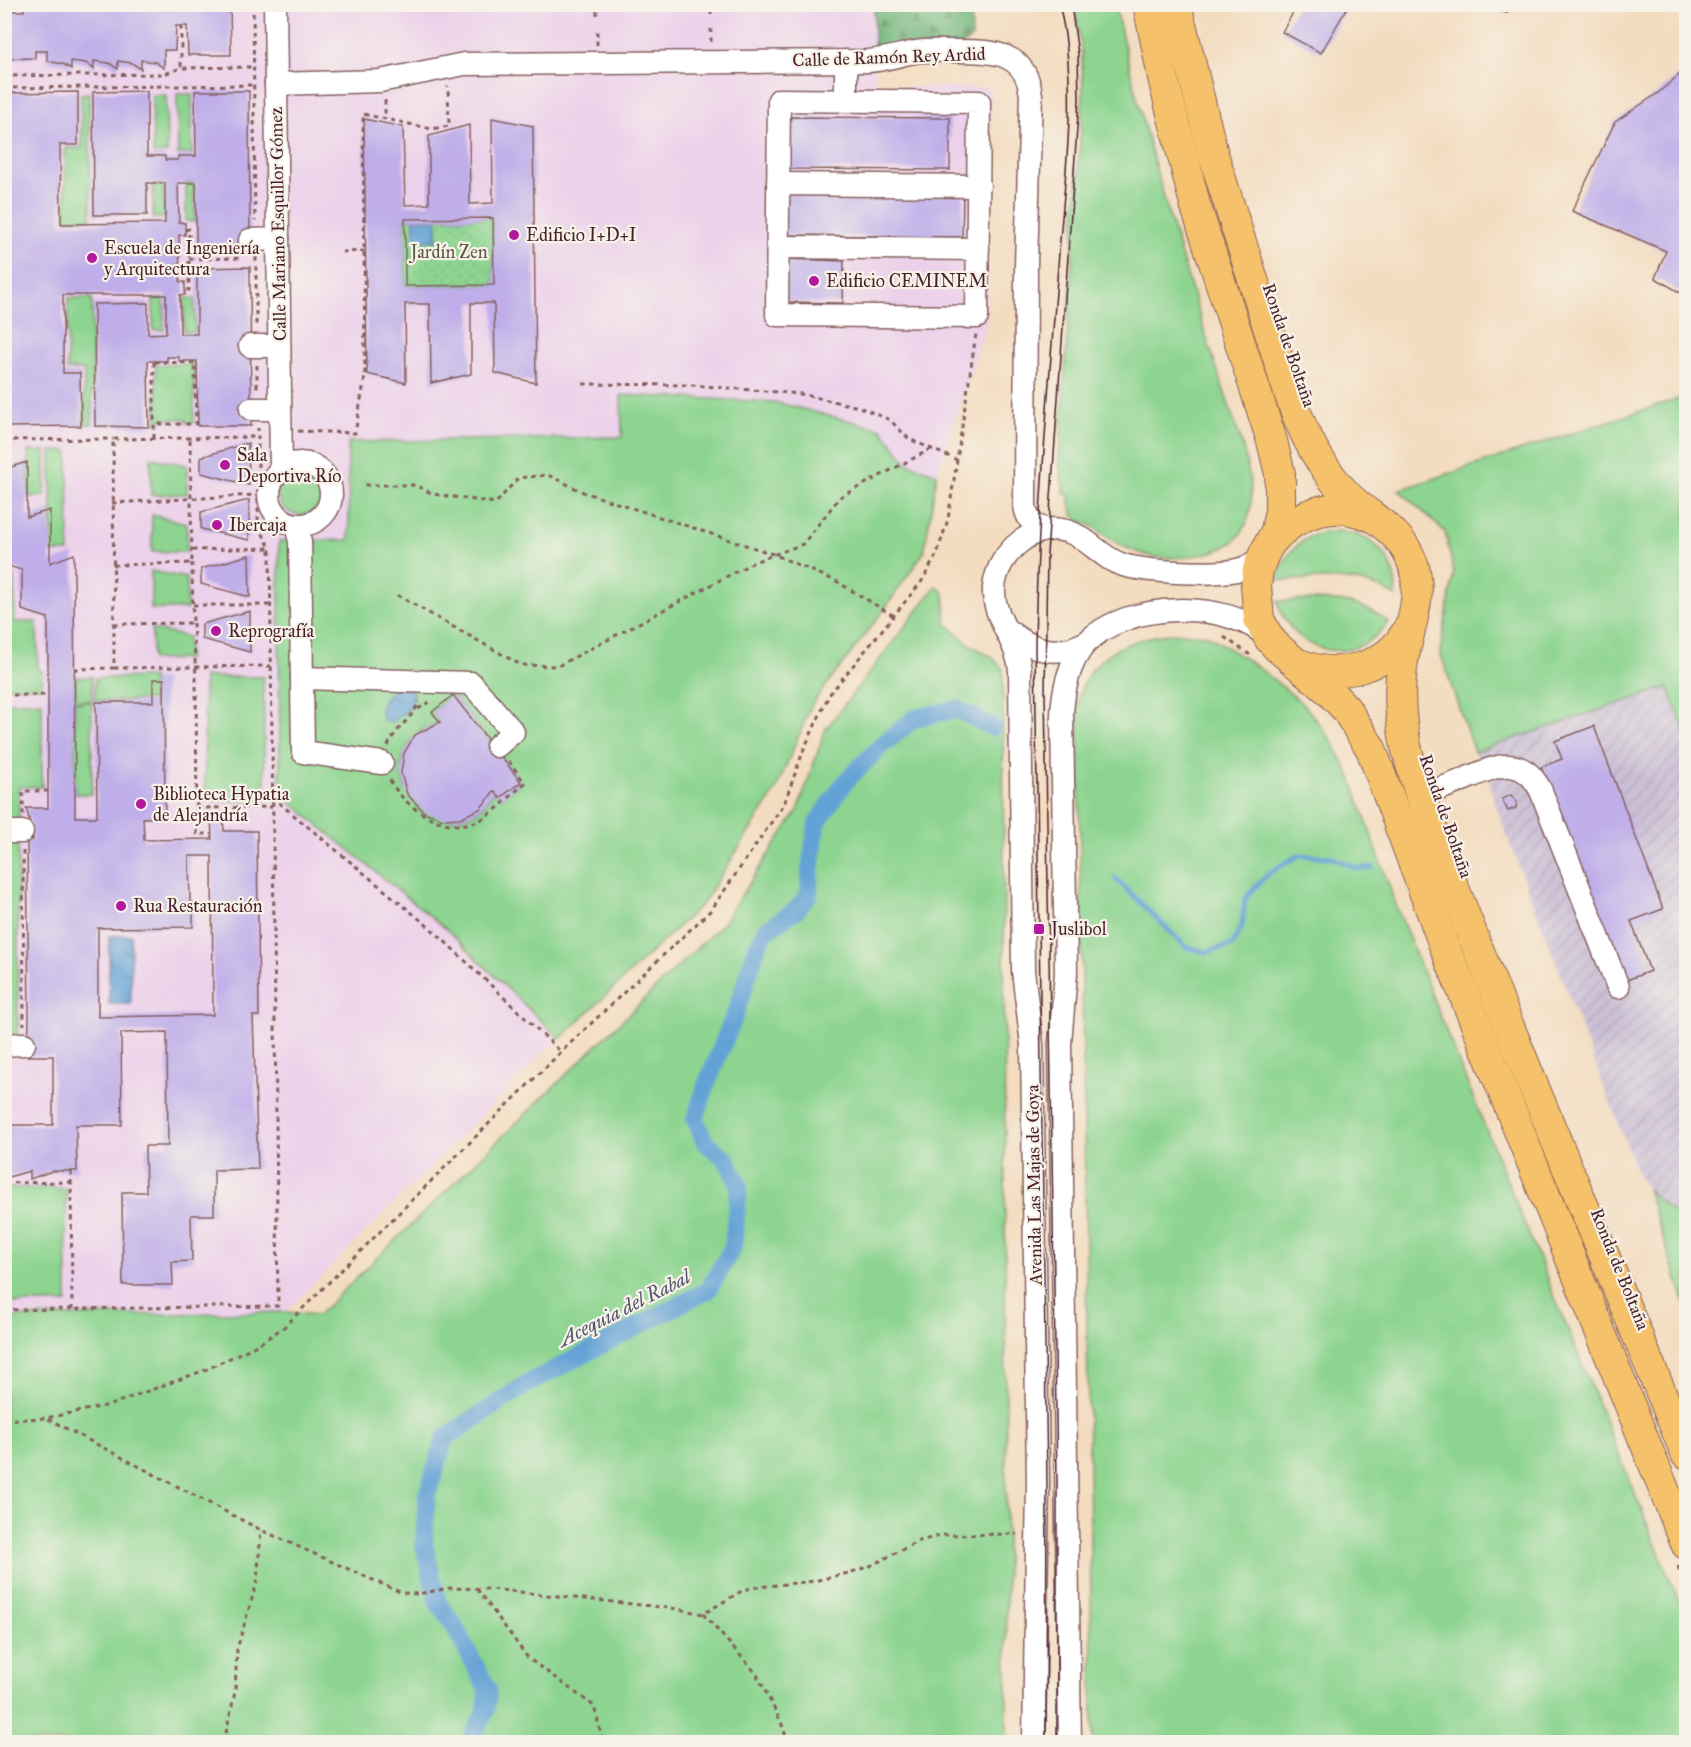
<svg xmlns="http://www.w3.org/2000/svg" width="1691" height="1747" font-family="'IM FELL Great Primer',serif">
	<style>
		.built { fill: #ecd1ea }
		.industrial { fill: url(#industrial-furrows) }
		.grass { fill: #8cd48f; stroke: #6b7a5d; stroke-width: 1.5; fill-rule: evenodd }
		.forest { fill: url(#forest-firs); stroke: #5e6a52; stroke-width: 1.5 }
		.garden { fill: url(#garden-dots); stroke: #6b7a5d; stroke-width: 1.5 }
		.water { fill: url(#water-ripples); stroke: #576080; stroke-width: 1.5 }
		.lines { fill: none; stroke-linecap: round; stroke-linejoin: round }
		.stream { stroke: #64a2d6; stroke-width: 5 }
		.canal { stroke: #64a2d6; stroke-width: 18 }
		.building { fill: #bfaee9; fill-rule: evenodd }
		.minor-casing { stroke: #85615f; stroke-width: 25 }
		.major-casing { stroke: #85615f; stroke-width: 32 }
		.path { stroke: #85615f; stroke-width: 3; stroke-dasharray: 4.5 4.5; stroke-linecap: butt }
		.minor { stroke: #fff; stroke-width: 22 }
		.major { stroke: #f5c16b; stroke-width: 30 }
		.tram { stroke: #4a1f2b; stroke-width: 1.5 }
		.poi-dot { fill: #b5179e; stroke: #f7f3e8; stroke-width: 2 }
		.labels { text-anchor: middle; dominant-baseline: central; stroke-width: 4.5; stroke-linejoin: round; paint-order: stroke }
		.street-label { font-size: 18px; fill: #4a1f2b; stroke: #f7f3e8 }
		.poi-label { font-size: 18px; fill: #4a1f2b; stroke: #f7f3e8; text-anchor: start }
		.park-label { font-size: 18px; fill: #5e5549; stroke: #f7f3e8 }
		.water-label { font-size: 20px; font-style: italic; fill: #54536f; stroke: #f7f3e8 }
	</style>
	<defs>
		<pattern id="industrial-furrows" width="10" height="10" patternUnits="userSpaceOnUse" patternTransform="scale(1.5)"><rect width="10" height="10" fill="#cbbfd5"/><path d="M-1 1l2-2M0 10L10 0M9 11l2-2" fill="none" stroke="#b0a4b7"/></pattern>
		<pattern id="forest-firs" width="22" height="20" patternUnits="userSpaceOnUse" patternTransform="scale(1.5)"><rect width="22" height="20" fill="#71b67a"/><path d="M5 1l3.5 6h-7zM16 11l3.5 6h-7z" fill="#5f9364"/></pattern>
		<pattern id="garden-dots" width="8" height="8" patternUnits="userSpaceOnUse" patternTransform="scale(1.5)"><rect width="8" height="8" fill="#8cd48f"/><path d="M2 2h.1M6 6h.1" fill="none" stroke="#7ab67c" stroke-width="1.8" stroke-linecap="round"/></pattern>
		<pattern id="water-ripples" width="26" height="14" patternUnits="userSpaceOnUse" patternTransform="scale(1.5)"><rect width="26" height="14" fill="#64a2d6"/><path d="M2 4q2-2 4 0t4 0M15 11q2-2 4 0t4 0" fill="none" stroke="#5483ae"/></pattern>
	</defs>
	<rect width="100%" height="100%" fill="#f7f3e8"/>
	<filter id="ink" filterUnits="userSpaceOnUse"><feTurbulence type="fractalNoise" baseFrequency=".0167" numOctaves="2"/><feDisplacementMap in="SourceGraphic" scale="12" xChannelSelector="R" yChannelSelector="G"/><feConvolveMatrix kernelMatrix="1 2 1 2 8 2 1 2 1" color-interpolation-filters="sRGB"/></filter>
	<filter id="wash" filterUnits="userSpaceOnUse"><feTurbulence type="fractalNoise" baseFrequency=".008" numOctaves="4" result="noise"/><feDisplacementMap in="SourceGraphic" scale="24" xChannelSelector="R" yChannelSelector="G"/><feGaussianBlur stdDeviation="1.35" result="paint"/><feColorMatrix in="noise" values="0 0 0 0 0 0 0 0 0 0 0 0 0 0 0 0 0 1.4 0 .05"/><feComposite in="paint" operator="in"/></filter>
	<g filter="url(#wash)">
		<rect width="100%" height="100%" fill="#f3dcbf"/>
		<polygon class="built" points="4,5 874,5 875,87 990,88 990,201 986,326 937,474 924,552 884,610 812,704 775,792 703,903 544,1053 286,1312 5,1317"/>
		<polygon class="industrial" points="1668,687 1686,734 1686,1221 1667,1208 1647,1189 1638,1175 1496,807 1489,783 1492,775 1479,764 1474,752"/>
		<g class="grass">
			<path d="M 1075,5 L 1115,5 C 1148,154 1192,299 1242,444 C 1249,472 1259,507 1241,533 C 1227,555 1179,560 1155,557 C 1145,555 1134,551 1125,547 C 1113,542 1104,534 1094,527 C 1088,523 1078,522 1074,516 C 1070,510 1070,500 1069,494 L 1064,493 L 1059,463 L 1083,96 L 1082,54 Z"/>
			<polygon points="89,93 91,219 66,219 65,148 82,148 81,94"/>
			<polygon points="177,94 192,94 192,154 178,154"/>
			<polygon points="152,95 166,95 167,153 153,154"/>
			<polygon points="186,184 194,184 195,222 186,221"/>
			<polygon points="153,185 163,185 164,218 153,218"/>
			<polygon points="68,298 92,298 92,424 84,424 84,370 67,370"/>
			<rect x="184" y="298" width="11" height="34"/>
			<rect x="153" y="299" width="11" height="31"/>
			<polygon points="194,364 194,423 186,423 186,419 161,419 161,423 157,423 156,365"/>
			<path d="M 621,395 L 775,402 L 881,429 L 908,463 L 937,474 L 924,552 L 884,610 L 812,704 L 775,792 L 703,903 L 560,1039 L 446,929 L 280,794 L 279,541 L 349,540 L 348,442 L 622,437 ZM 453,695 L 521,782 L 500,798 L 494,791 C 490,797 485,805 480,809 C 440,840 381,790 408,746 C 410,743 412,737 415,735 C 422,729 432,726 440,722 L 432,712 Z"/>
			<polygon points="1686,396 1686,734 1668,687 1474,752 1440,652 1454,573 1445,532 1399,490"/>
			<polygon points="28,451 45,451 45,496 29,497"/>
			<polygon points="51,451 68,451 69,552 52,552"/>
			<polygon points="151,458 187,465 187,494 151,495"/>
			<circle cx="300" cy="493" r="22"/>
			<polygon points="152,515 187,523 187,552 152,552"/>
			<path d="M 1338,531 C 1376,535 1397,559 1396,597 C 1362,572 1317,580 1277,580 C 1285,550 1306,531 1338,531 Z"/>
			<polygon points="151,571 187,578 187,609 151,609"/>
			<polygon points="4,576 14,576 15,622 37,622 38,671 42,671 42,687 5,687"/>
			<polygon points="936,586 944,593 946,623 969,644 992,657 1003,669 1007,1742 5,1742 5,1317 286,1312 318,1315 723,923 798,810 825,730"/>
			<path d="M 1277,601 C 1318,601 1355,594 1388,622 C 1357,669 1292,655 1277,601 Z"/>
			<polygon points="152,629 188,637 188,659 152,660"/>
			<path d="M 1180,633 L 1208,635 L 1255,665 L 1283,687 L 1305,706 L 1320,725 L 1333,743 L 1350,775 L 1394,900 L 1446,1031 L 1686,1619 L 1686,1742 L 1093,1742 L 1078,701 C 1088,652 1135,636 1180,633 Z"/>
			<polygon points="75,677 92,677 92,700 75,701"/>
			<polygon points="152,677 152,700 95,701 95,678"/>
			<polygon points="204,677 263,677 265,801 205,801"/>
			<polygon points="4,702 42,702 42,787 19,787 19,828 5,828"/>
			<rect x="75" y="702" width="17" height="92"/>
			<polygon points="4,835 18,835 18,1043 5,1043"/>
			<polygon points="5,1188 66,1188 67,1303 5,1303"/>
			<polygon points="1647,1189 1667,1208 1686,1221 1686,1307"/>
		</g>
		<polygon class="forest" points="874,5 971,5 972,37 962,46 874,46"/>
		<polygon class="garden" points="493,218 494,285 405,286 405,219"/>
		<g class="water">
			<rect x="414" y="219" width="23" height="22"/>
			<path d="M 395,687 L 412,689 C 419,705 403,715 391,723 L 383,720 L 380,709 L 384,699 Z"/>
			<polygon points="131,935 131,1004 109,1004 109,936"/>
		</g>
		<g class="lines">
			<polyline class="stream" points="1115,878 1186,947 1206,952 1232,945 1242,926 1245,898 1269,873 1299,855 1331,857 1358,869 1373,867"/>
			<polyline class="canal" points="470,1742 486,1710 488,1690 452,1622 438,1603 424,1544 427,1495 445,1438 530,1382 708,1290 733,1247 739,1185 726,1159 705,1142 695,1119 707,1083 736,1012 757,947 766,930 796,910 809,894 810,869 817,823 845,782 883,744 915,718 957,709 992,727"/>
		</g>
		<g id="blocks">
			<g class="building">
				<polygon points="24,4 163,4 163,10 187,9 187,4 238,4 238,7 230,7 231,55 188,55 187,26 176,26 175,50 164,50 164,68 155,62 141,60 141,69 132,63 118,61 118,69 109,63 94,61 94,69 86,63 71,61 71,69 63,64 47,61 47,51 35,51 35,58 4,59 4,11 24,11"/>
				<polygon points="1298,4 1349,4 1321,53 1282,32"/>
				<polygon points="1478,4 1510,4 1507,13"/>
				<polygon points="1686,69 1686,296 1655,278 1666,251 1572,211 1615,122 1658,93"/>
				<polygon points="147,91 147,156 165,156 165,160 178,160 178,156 196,156 195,91 249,91 250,249 196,250 196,183 178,183 179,222 185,223 185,235 179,235 180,282 185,282 185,295 180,295 180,334 197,334 197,268 250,267 251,426 198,426 197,361 179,361 179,357 167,357 167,361 148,361 149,427 95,426 94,304 148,303 148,334 166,333 166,295 63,295 63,373 80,373 81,426 4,427 4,93 78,92 78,145 60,145 61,224 165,223 165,183 147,183 147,215 94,215 93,92"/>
				<polygon points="787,117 950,118 950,170 786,169"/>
				<path d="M 492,118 L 533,126 L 536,383 L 495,373 L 494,303 L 471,303 L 471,374 L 431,383 L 430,304 L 405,304 L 406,383 L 367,374 L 364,119 L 403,127 L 405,205 L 429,204 L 429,136 L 469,125 L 470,204 L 493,203 ZM 493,218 L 494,285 L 405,286 L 405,219 Z"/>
				<polygon points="785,192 963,194 962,237 784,235"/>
				<polygon points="785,259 844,261 843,303 785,302"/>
				<polygon points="248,443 249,485 201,473 201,457"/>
				<path d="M 27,462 L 27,517 L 50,510 L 50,563 L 74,554 L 75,817 L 97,817 L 96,702 L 153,702 L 153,679 L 164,679 L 165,817 L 143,818 L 144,840 L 212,839 L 211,817 L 223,816 L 224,831 L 257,831 L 259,1016 L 253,1016 L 258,1169 L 214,1170 L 214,1215 L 191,1215 L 192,1261 L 172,1262 L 173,1285 L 123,1285 L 122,1192 L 146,1192 L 145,1146 L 168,1146 L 167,1032 L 121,1033 L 122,1125 L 76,1125 L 77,1171 L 52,1171 L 30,1179 L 30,1171 L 8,1177 L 7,1171 L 4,1171 L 4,1125 L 53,1125 L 53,1056 L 28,1056 L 29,1018 L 27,841 L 33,840 L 32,830 L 26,808 L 48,808 L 48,618 L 22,610 L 22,570 L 4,565 L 4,469 ZM 189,856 L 212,856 L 213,1015 L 98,1017 L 98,928 L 193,927 L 193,902 L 190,902 Z"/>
				<polygon points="249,500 249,540 201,529 201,512"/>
				<polygon points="249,555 250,597 201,584 201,569"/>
				<polygon points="250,611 250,652 202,639 202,624"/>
				<polygon points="453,695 521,782 500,798 494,791 480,809 460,818 443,819 424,812 407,794 401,773 404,753 415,735 440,722 432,712"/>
				<polygon points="1594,726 1663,909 1631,921 1650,971 1624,981 1541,767 1562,759 1555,741"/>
				<polygon points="1511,795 1517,802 1516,808 1508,811 1502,799"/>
			</g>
		</g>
	</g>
	<g filter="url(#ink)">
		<use href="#blocks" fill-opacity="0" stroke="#85615f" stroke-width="1.5"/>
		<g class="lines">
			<g class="minor-casing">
				<g id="minor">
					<polyline points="275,4 281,469"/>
					<polyline points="846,61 846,101"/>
					<path d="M 276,84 L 380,81 L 464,64 L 868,61 C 885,60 899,55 915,52 C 928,50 943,51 957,51 C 992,51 1026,51 1031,95 L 1026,265 L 1025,506 C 1027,521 1035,527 1049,530"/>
					<polygon points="779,100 979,102 977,317 777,315"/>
					<polyline points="778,184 979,186"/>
					<polyline points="250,240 278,239"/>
					<polyline points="778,247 978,249"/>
					<polyline points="250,346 279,346"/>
					<polyline points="251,409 280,409"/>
					<circle cx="300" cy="494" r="31"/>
					<polyline points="296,525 300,541 303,752 382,763"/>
					<path d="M 1007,630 C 1033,650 1054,658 1085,643"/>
					<polyline points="302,678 471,683 513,732 497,746"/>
					<path d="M 1421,796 C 1436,790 1451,785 1465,779 C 1496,766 1522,753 1541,791 L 1618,987"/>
					<polyline points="4,832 22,832"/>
					<polyline points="4,1045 24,1044"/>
					<path d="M 1034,1742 L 1038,1482 L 1032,1045 L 1023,971 L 1020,671 C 1018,641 992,618 994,588 C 997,552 1036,518 1072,533 C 1091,541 1103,559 1123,565 C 1147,572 1217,576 1241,569 C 1251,566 1257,561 1264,554"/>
					<path d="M 1070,1742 L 1060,1043 L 1066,973 L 1062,715 C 1063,691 1069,661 1086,643 C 1126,601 1228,599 1269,638"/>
				</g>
			</g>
			<g class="major-casing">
				<g id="major">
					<polyline points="1148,4 1164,82 1195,204 1272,441 1280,474 1280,510 1276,531 1264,554 1258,569 1256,586 1259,619 1269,638 1277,647 1328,690 1346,709 1371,749 1444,945 1686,1544"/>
					<path d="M 1176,4 L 1213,154 L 1289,393 C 1301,429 1319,466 1346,494 C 1370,520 1400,527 1413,564 C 1424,598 1408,629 1403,661 C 1397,696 1401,732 1411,765 C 1433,840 1464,912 1492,984 C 1555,1142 1623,1297 1686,1454"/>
					<path d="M 1270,543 C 1295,514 1333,499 1369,516"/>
					<path d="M 1299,664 C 1339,680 1387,669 1408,629"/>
				</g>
			</g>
			<g class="path">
				<polyline points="253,4 255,221"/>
				<polyline points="597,15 597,4"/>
				<polyline points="711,15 711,4"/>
				<polyline points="181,26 181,68"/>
				<polyline points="711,42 711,29"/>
				<polyline points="597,45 597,29"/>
				<polyline points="4,76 164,74 181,68 254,67"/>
				<polyline points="4,88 254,85"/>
				<polyline points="385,100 385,118"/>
				<polyline points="185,230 189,229 189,290 185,290"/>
				<polyline points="342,252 366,251"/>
				<polyline points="256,257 256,329"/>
				<polyline points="189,259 241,258"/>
				<polyline points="154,362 195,363 196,424 154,424"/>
				<polyline points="154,362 154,438"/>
				<polyline points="257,365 257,392"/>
				<polyline points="583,384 691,385 801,394 859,407 890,420 909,439 957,460"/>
				<polyline points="298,431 355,433 365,377 363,114 432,129 449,126 448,86"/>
				<polyline points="4,440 113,439"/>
				<polyline points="365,485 415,485 433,494 496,503 518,478 548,475 583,492 773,554 836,581 894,616"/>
				<polyline points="112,503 257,495"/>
				<polyline points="192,550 270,548"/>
				<polyline points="113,565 192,563 190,438"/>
				<polyline points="397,595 521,665 558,666 754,562 803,544 840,497 931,449"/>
				<polyline points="193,605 270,605"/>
				<polyline points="193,623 196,677 197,834 212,834"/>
				<polyline points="114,624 193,623 192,563"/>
				<polyline points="1224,637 1253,657"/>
				<polyline points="114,668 271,666"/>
				<polyline points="74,669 114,668 113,439 258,437"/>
				<polyline points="4,695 48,695"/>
				<polyline points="418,709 429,702"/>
				<path d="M 388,746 C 394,729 417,715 418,701"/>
				<path d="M 390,780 C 406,811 452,839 485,817 C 500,808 512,794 525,783 L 508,760"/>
				<polyline points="272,797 435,932 561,1052"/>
				<polyline points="197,808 272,807"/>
				<polyline points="23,815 23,791 48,791"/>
				<polyline points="23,851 24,1025"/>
				<polyline points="71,1171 72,1309"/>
				<polyline points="4,1183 71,1182"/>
				<polyline points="4,1310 278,1306 270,548 258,524 258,428"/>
				<polyline points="48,1419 261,1530 402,1593 418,1594 449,1588 491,1589 679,1609 703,1614 740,1592 750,1588 814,1581 849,1573 870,1566 919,1541 944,1535 1017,1534"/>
				<polyline points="4,1420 46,1418 110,1405 205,1370 257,1345 284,1327 561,1052 711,910 784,804 804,749 829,695 922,581 937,554 948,519 976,334"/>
				<polyline points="1678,1566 1686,1587"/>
				<polyline points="477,1589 528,1658 594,1706 603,1742"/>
				<polyline points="703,1614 756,1673 781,1722 788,1742"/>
				<polyline points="224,1742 235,1692 237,1649 257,1582 261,1530"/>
			</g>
			<use href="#minor" class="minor"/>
			<use href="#major" class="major"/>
			<g class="tram">
				<path d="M 1046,1742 L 1047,1482 L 1035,648 C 1037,516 1049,385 1059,253 C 1065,172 1079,85 1059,4"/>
				<polyline points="1057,1742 1057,1481 1045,691 1047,554 1079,100 1078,54 1071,4"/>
			</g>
		</g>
	</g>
	<g class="poi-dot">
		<circle cx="514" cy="235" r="6"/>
		<circle cx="92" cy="258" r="6"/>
		<circle cx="814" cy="281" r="6"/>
		<circle cx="225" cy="465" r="6"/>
		<circle cx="217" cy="525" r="6"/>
		<circle cx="216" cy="631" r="6"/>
		<circle cx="141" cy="804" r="6"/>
		<circle cx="121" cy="906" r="6"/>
		<rect x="1033" y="923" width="12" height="12" rx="3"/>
	</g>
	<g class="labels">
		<g class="street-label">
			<text transform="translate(889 57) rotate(-2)">Calle de Ramón Rey Ardid</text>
			<text transform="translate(278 224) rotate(-91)">Calle Mariano Esquillor Gómez</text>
			<text transform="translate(1289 345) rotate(71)">Ronda de Boltaña</text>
			<text transform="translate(1446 816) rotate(71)">Ronda de Boltaña</text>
			<text transform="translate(1034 1185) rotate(-91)">Avenida Las Majas de Goya</text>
			<text transform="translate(1620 1269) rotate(68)">Ronda de Boltaña</text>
		</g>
		<g class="poi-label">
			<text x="526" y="235">Edificio I+D+I</text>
			<text x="104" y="248">Escuela de Ingeniería<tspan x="104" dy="21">y Arquitectura</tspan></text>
			<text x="826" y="281">Edificio CEMINEM</text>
			<text x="237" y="455">Sala<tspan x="237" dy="21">Deportiva Río</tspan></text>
			<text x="229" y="525">Ibercaja</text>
			<text x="228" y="631">Reprografía</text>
			<text x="153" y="794">Biblioteca Hypatia<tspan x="153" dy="21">de Alejandría</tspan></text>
			<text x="133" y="906">Rua Restauración</text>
			<text x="1051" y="929">Juslibol</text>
		</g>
		<g class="park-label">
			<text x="449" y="252">Jardín Zen</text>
		</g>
		<g class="water-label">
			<text transform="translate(624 1308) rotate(-27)">Acequia del Rabal</text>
		</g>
	</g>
	<rect width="1691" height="1747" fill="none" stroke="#f7f3e8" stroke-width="24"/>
</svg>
